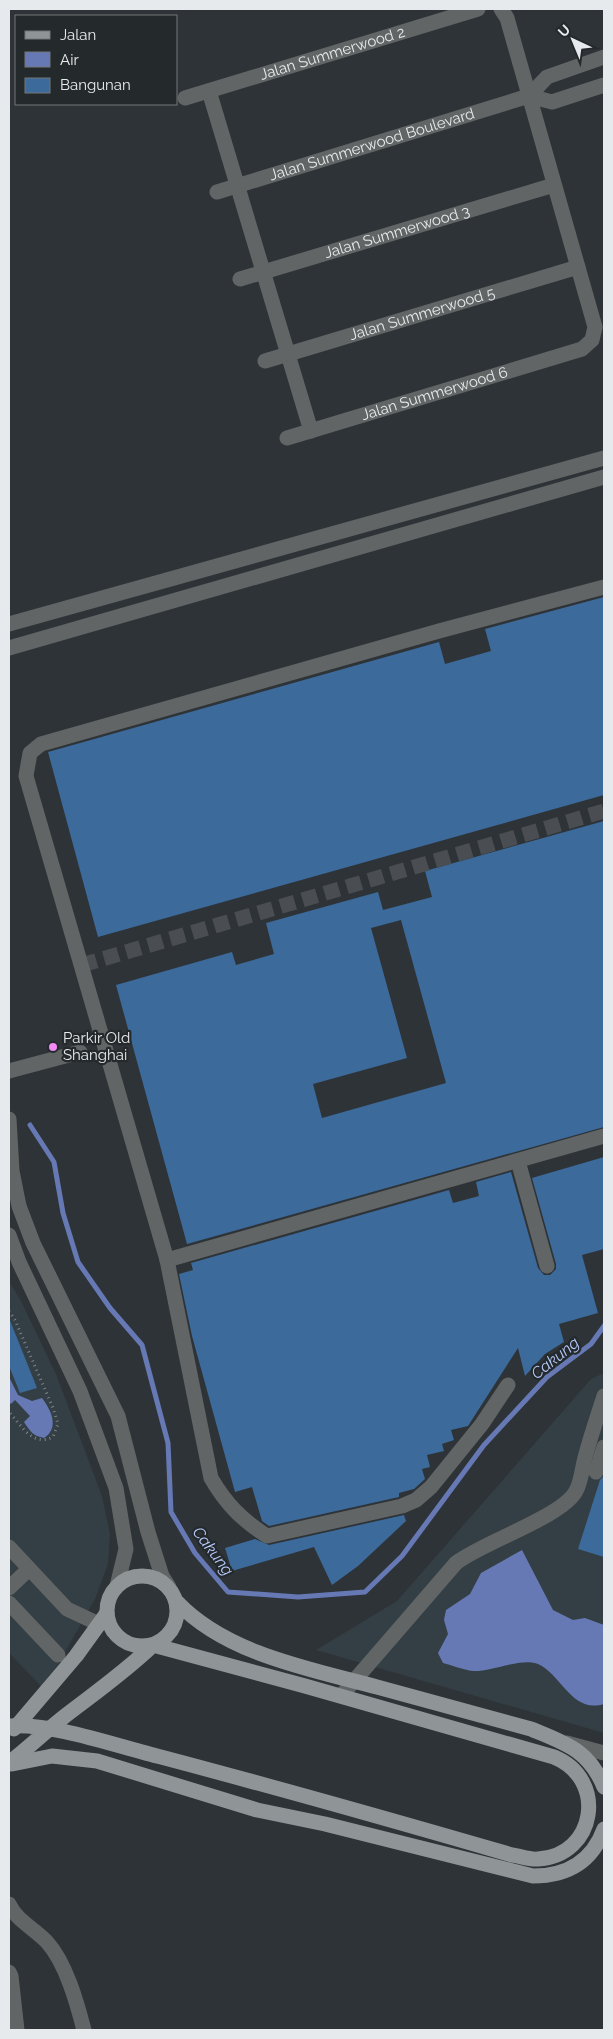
<svg xmlns="http://www.w3.org/2000/svg" width="613" height="2039" font-family="Raleway,sans-serif">
	<style>
		.built { fill: #333f45 }
		.water { fill: #6679b4 }
		.lines { fill: none; stroke-linecap: round; stroke-linejoin: round }
		.stream { stroke: #6679b4; stroke-width: 5 }
		.building { fill: #3c6a9b; fill-rule: evenodd }
		.minor-tunnel { stroke: #4a4e52; stroke-width: 15; stroke-dasharray: 15 8; stroke-linecap: butt }
		.path { stroke: #808487; stroke-width: 3; stroke-dasharray: 1 4; stroke-linecap: butt }
		.minor { stroke: #616565; stroke-width: 15 }
		.major { stroke: #8f9597; stroke-width: 15 }
		.poi-dot { fill: #f18af4; stroke: #242a2c; stroke-width: 2 }
		.labels { text-anchor: middle; dominant-baseline: central; stroke-width: 4.5; stroke-linejoin: round; paint-order: stroke }
		.street-label { font-size: 15px; fill: #e7eaec; stroke: #242a2c }
		.poi-label { font-size: 15px; fill: #e7eaec; stroke: #242a2c; text-anchor: start }
		.water-label { font-size: 16px; font-style: italic; fill: #b7c8fb; stroke: #242a2c }
	</style>
	<rect width="100%" height="100%" fill="#2e3337"/>
	<g class="built">
		<polygon points="9,1281 21,1301 56,1374 102,1496 110,1534 108,1564 95,1599 57,1666 41,1686 9,1653"/>
		<polygon points="604,1373 604,1733 316,1650 397,1601 591,1379"/>
	</g>
	<g class="water">
		<path d="M 9,1377 L 18,1395 L 32,1401 L 42,1398 C 51,1410 60,1428 44,1438 C 33,1436 30,1431 24,1422 L 30,1416 L 15,1400 L 11,1404 L 9,1402 Z"/>
		<path d="M 522,1550 L 553,1610 L 573,1620 L 585,1618 L 604,1625 L 604,1704 C 572,1714 562,1675 538,1664 C 522,1657 491,1672 473,1671 C 463,1670 452,1665 443,1663 L 438,1653 L 448,1634 L 444,1620 L 446,1610 L 470,1594 L 481,1573 Z"/>
	</g>
	<g class="lines">
		<polyline class="stream" points="30,1125 54,1162 63,1213 78,1262 110,1308 142,1345 168,1443 171,1512 195,1553 228,1592 298,1597 365,1592 402,1556 484,1445 547,1377 591,1344 604,1326"/>
	</g>
	<g class="building">
		<polygon points="604,597 604,795 98,937 48,752 439,642 445,664 491,651 485,629"/>
		<path d="M 604,821 L 604,1127 L 187,1244 L 116,985 L 232,952 L 236,965 L 274,954 L 266,923 L 378,892 L 383,910 L 432,897 L 425,871 ZM 401,920 L 446,1083 L 322,1118 L 313,1084 L 407,1058 L 371,928 Z"/>
		<polygon points="604,1157 604,1249 582,1255 598,1313 559,1324 564,1342 545,1354 525,1376 518,1348 468,1426 451,1430 454,1440 442,1444 444,1451 427,1455 430,1467 422,1469 425,1479 414,1489 399,1493 399,1497 269,1526 262,1521 252,1487 235,1492 192,1336 179,1274 193,1270 191,1263 449,1190 453,1203 479,1196 476,1182 511,1172 538,1268 544,1275 550,1275 556,1269 556,1264 532,1178"/>
		<polygon points="9,1318 37,1388 20,1393 9,1366"/>
		<polygon points="604,1476 604,1557 578,1549 600,1480"/>
		<polygon points="404,1515 406,1521 358,1566 332,1585 314,1547 232,1571 225,1548 255,1539 269,1545"/>
	</g>
	<g class="lines">
		<polyline class="minor-tunnel" points="82,965 604,811"/>
		<path class="path" d="M 9,1311 L 15,1320 L 53,1408 L 58,1424 L 53,1437 C 32,1447 22,1426 9,1412"/>
		<g class="minor">
			<polyline points="209,91 311,431"/>
			<polyline points="529,96 552,102 604,85"/>
			<path id="s1" d="M 185,98 L 478,9"/>
			<path id="s2" d="M 217,192 L 529,96 L 547,77 L 604,57"/>
			<path id="s3" d="M 240,279 L 554,185"/>
			<path id="s4" d="M 265,361 L 578,267"/>
			<path id="s5" d="M 287,438 L 582,349 L 592,340 L 595,327 L 507,18 L 501,9"/>
			<polyline points="9,624 604,458"/>
			<polyline points="9,648 604,477"/>
			<polyline points="9,1071 80,1052"/>
			<polyline points="9,1119 12,1171 19,1206 33,1243 118,1416 148,1532 162,1576 169,1587"/>
			<polyline points="518,1161 547,1266"/>
			<polyline points="9,1235 19,1262 80,1391 116,1488 126,1549 117,1586"/>
			<polyline points="167,1260 604,1136"/>
			<path d="M 508,1385 L 482,1424 L 431,1487 L 416,1500 L 402,1506 L 267,1536 C 242,1520 226,1504 211,1478 L 167,1260 L 26,776 L 30,753 L 41,744 L 439,631 L 604,587"/>
			<polyline points="596,1472 604,1447"/>
			<polyline points="9,1547 67,1609 99,1624"/>
			<polyline points="9,1588 29,1569"/>
			<polyline points="9,1603 58,1655"/>
			<path d="M 341,1696 L 456,1563 C 483,1542 562,1517 576,1491 C 582,1480 582,1466 586,1454 C 591,1435 598,1415 604,1396"/>
			<polyline points="567,1743 604,1753"/>
			<path d="M 9,1904 C 16,1920 35,1929 47,1942 C 66,1963 77,2003 84,2030"/>
			<polyline points="9,1972 11,1976 17,2030"/>
		</g>
		<g class="major">
			<circle cx="142" cy="1611" r="35"/>
			<path d="M 177,1602 C 226,1654 310,1669 377,1687 C 428,1701 479,1715 531,1729 C 565,1743 589,1750 604,1787"/>
			<path d="M 9,1726 C 54,1723 116,1746 161,1757 C 278,1788 395,1821 512,1855 C 520,1856 530,1860 538,1859 C 596,1856 608,1779 554,1757 L 305,1686 L 153,1645 C 126,1671 95,1693 65,1716 C 46,1731 28,1748 9,1763"/>
			<polyline points="14,1729 76,1656 107,1613"/>
			<path d="M 12,1764 L 52,1756 L 97,1761 L 257,1810 L 325,1824 L 533,1876 C 567,1876 592,1862 604,1829"/>
		</g>
	</g>
	<circle class="poi-dot" cx="53" cy="1047" r="5"/>
	<g class="labels">
		<g class="street-label">
			<text stroke="none"><textPath href="#s1" startOffset="154">Jalan Summerwood 2</textPath></text>
			<text stroke="none"><textPath href="#s2" startOffset="162">Jalan Summerwood Boulevard</textPath></text>
			<text stroke="none"><textPath href="#s3" startOffset="164">Jalan Summerwood 3</textPath></text>
			<text stroke="none"><textPath href="#s4" startOffset="164">Jalan Summerwood 5</textPath></text>
			<text stroke="none"><textPath href="#s5" startOffset="154">Jalan Summerwood 6</textPath></text>
		</g>
		<g class="poi-label">
			<text x="63" y="1038">Parkir Old<tspan x="63" dy="17">Shanghai</tspan></text>
		</g>
		<g class="water-label">
			<text transform="translate(555 1358) rotate(-39)">Cakung</text>
			<text transform="translate(213 1551) rotate(53)">Cakung</text>
		</g>
	</g>
	<rect width="613" height="2039" fill="none" stroke="#e7eaec" stroke-width="20"/>
	<rect x="15" y="15" width="162" height="90" fill="#242a2c" stroke="#727779"/>
	<rect x="25" y="31" width="25" height="8" fill="#8f9597" stroke="#727779"/>
	<text x="60" y="40" font-size="15" fill="#e7eaec">Jalan</text>
	<rect x="25" y="52" width="25" height="15" fill="#6679b4" stroke="#727779"/>
	<text x="60" y="65" font-size="15" fill="#e7eaec">Air</text>
	<rect x="25" y="78" width="25" height="15" fill="#3c6a9b" stroke="#727779"/>
	<text x="60" y="90" font-size="15" fill="#e7eaec">Bangunan</text>
	<g transform="translate(573 40) rotate(316)" stroke="#242a2c" stroke-width="4" paint-order="stroke">
	<path d="M0-4L9 19L0 12L-9 19Z" fill="#e7eaec"/>
	<text y="-8" font-size="14" font-weight="bold" text-anchor="middle" fill="#e7eaec">U</text>
	</g>
</svg>
